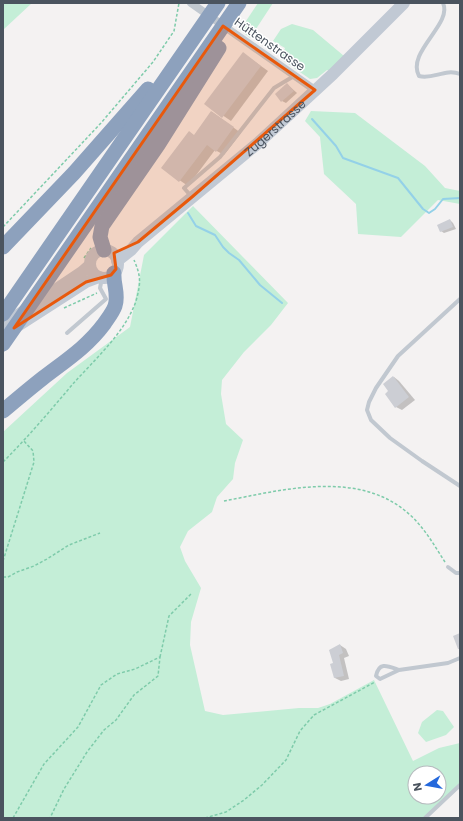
<svg xmlns="http://www.w3.org/2000/svg" width="463" height="821" font-family="Poppins,sans-serif">
	<style>
		.green { fill: #c4eed7; fill-rule: evenodd }
		.shadow { fill: #0003 }
		.lines { fill: none; stroke-linecap: round; stroke-linejoin: round }
		.stream { stroke: #94d1e8; stroke-width: 2 }
		.building { fill: #ccced4 }
		.path { stroke: #7ecbaa; stroke-width: 1.5; stroke-dasharray: 3 2; stroke-linecap: butt }
		.service { stroke: #c1c8d0; stroke-width: 4 }
		.minor { stroke: #c1c8d0; stroke-width: 8 }
		.secondary { stroke: #c1c9d4; stroke-width: 12 }
		.motorway { stroke: #8da1bd; stroke-width: 15 }
		.marked { fill: #e8590c; fill-opacity: 0.2; stroke: #e8590c; stroke-width: 3; stroke-linejoin: round }
		.labels { text-anchor: middle; dominant-baseline: central; stroke-width: 3; stroke-linejoin: round; paint-order: stroke }
		.street-label { font-size: 12px; fill: #4b545f; stroke: #fff }
	</style>
	<rect width="100%" height="100%" fill="#f4f2f2"/>
	<g class="green">
		<polygon points="3,3 32,3 3,30"/>
		<polygon points="258,3 273,3 250,38 240,30"/>
		<polygon points="292,24 313,30 344,56 329,71 327,70 317,78 310,79 281,59 285,48 273,41 281,29"/>
		<polygon points="311,111 355,113 425,166 445,188 460,191 460,204 438,200 401,237 358,234 356,204 324,174 320,137 305,121"/>
		<path d="M 193,206 L 288,303 L 271,325 L 244,352 L 222,380 L 221,394 L 226,424 L 243,440 L 235,463 L 233,479 L 217,497 L 212,512 L 188,531 L 180,547 L 185,561 L 201,588 L 191,622 L 190,645 L 205,711 L 223,715 L 299,708 L 318,708 L 330,704 L 374,680 L 413,761 L 439,748 L 460,743 L 460,785 L 425,818 L 3,818 L 3,432 L 67,373 L 130,327 L 144,255 ZM 415,773 L 439,773 L 439,797 L 415,797 Z"/>
		<polygon points="437,710 443,711 454,727 446,735 426,742 418,733 422,722"/>
	</g>
	<g class="shadow">
		<polygon points="244,54 268,71 231,121 206,104"/>
		<polygon points="288,85 297,93 286,103 282,101"/>
		<polygon points="212,112 241,133 224,155 215,150 188,186 162,168 194,136"/>
		<polygon points="450,220 453,223 456,229 444,233 441,231"/>
		<polygon points="394,377 399,381 415,400 402,410 396,407 390,391"/>
		<polygon points="340,645 346,649 349,656 344,658 349,679 341,681 335,678 334,663"/>
	</g>
	<g class="lines">
		<g class="stream">
			<polyline points="312,119 336,146 343,158 398,178 423,209 429,213 435,209 443,199 460,198"/>
			<polyline points="188,213 196,226 215,235 223,247 229,253 239,260 260,285 282,303"/>
		</g>
	</g>
	<g class="building">
		<polygon points="243,52 261,66 222,118 204,104"/>
		<polygon points="287,83 294,91 281,102 275,94"/>
		<polygon points="211,111 234,127 216,152 207,145 179,182 161,168 189,131 194,135"/>
		<polygon points="450,219 453,227 440,232 437,225"/>
		<polygon points="393,376 409,397 395,408 385,394 388,391 383,384"/>
		<polygon points="460,633 460,649 458,649 453,636"/>
		<polygon points="340,644 343,653 339,655 344,676 334,678 330,664 333,663 329,650"/>
	</g>
	<g class="lines">
		<g class="path">
			<polyline points="3,227 101,123 153,62 174,31 179,3"/>
			<polyline points="84,258 91,248"/>
			<polyline points="64,308 97,293"/>
			<path d="M 3,462 C 28,437 50,411 72,385 C 94,360 125,333 136,301 C 141,283 141,276 134,260"/>
			<path d="M 224,501 C 282,490 359,469 409,514 C 424,527 434,545 445,562"/>
			<polyline points="3,561 34,462 33,451 24,441"/>
			<polyline points="3,577 8,577 17,572 34,566 47,559 69,545 100,533"/>
			<polyline points="160,657 169,616 192,593"/>
			<polyline points="13,818 44,764 78,727 101,685 117,674 135,669 160,657 158,676 134,695 116,720 104,730 87,752 64,789 50,818"/>
			<polyline points="205,818 226,812 244,800 262,785 286,760 300,731 314,715 375,682"/>
		</g>
		<g class="service">
			<path d="M 443,3 C 453,24 406,52 419,76 C 433,80 445,68 460,74"/>
			<polyline points="191,196 184,188 220,157 274,88 294,76"/>
			<polyline points="460,299 398,356 376,388 369,402 367,410 371,420 390,438 422,461 460,486"/>
			<polyline points="67,333 106,299 100,288 102,278"/>
			<polyline points="448,567 456,573 460,573"/>
			<path d="M 399,670 C 388,666 379,661 376,676 L 380,679 L 399,670 L 448,663 L 460,658"/>
			<polyline points="425,818 460,785"/>
		</g>
		<polyline class="minor" points="191,3 315,90"/>
		<g class="secondary">
			<circle cx="104" cy="264" r="14"/>
			<path id="s1" d="M 117,261 L 131,250 L 138,242 L 257,144 L 333,74 L 404,3"/>
			<polyline points="3,325 82,272 90,265"/>
			<polyline points="16,327 86,282 99,277"/>
		</g>
		<g class="motorway">
			<polyline points="3,247 74,173 148,89"/>
			<polyline points="104,250 100,237 102,226 158,145 219,48"/>
			<polyline points="3,314 218,3"/>
			<polyline points="3,344 239,3"/>
			<path d="M 3,411 C 16,400 29,389 43,378 C 65,361 87,347 104,324 C 108,318 113,312 115,306 C 119,295 113,284 114,273"/>
		</g>
	</g>
	<path class="marked" d="M 223,26 L 315,90 L 192,197 L 138,242 L 114,253 L 116,269 L 111,275 L 86,282 L 14,328 Z"/>
	<g class="labels">
		<g class="street-label">
			<text transform="translate(270 44) rotate(35)">Hüttenstrasse</text>
			<text stroke="none"><textPath href="#s1" startOffset="207">Zugerstrasse</textPath></text>
		</g>
	</g>
	<rect width="463" height="821" fill="none" stroke="#4b545f" stroke-width="8"/>
	<g transform="translate(427 785) rotate(259)"><circle r="19" fill="#ffffff" stroke="#b7bbbf"/>
	<path d="M0-3L7 15L0 10L-7 15Z" fill="#2468dc"/>
	<text y="-6" font-size="11" font-weight="bold" text-anchor="middle" fill="#4b545f">N</text>
	</g>
</svg>
